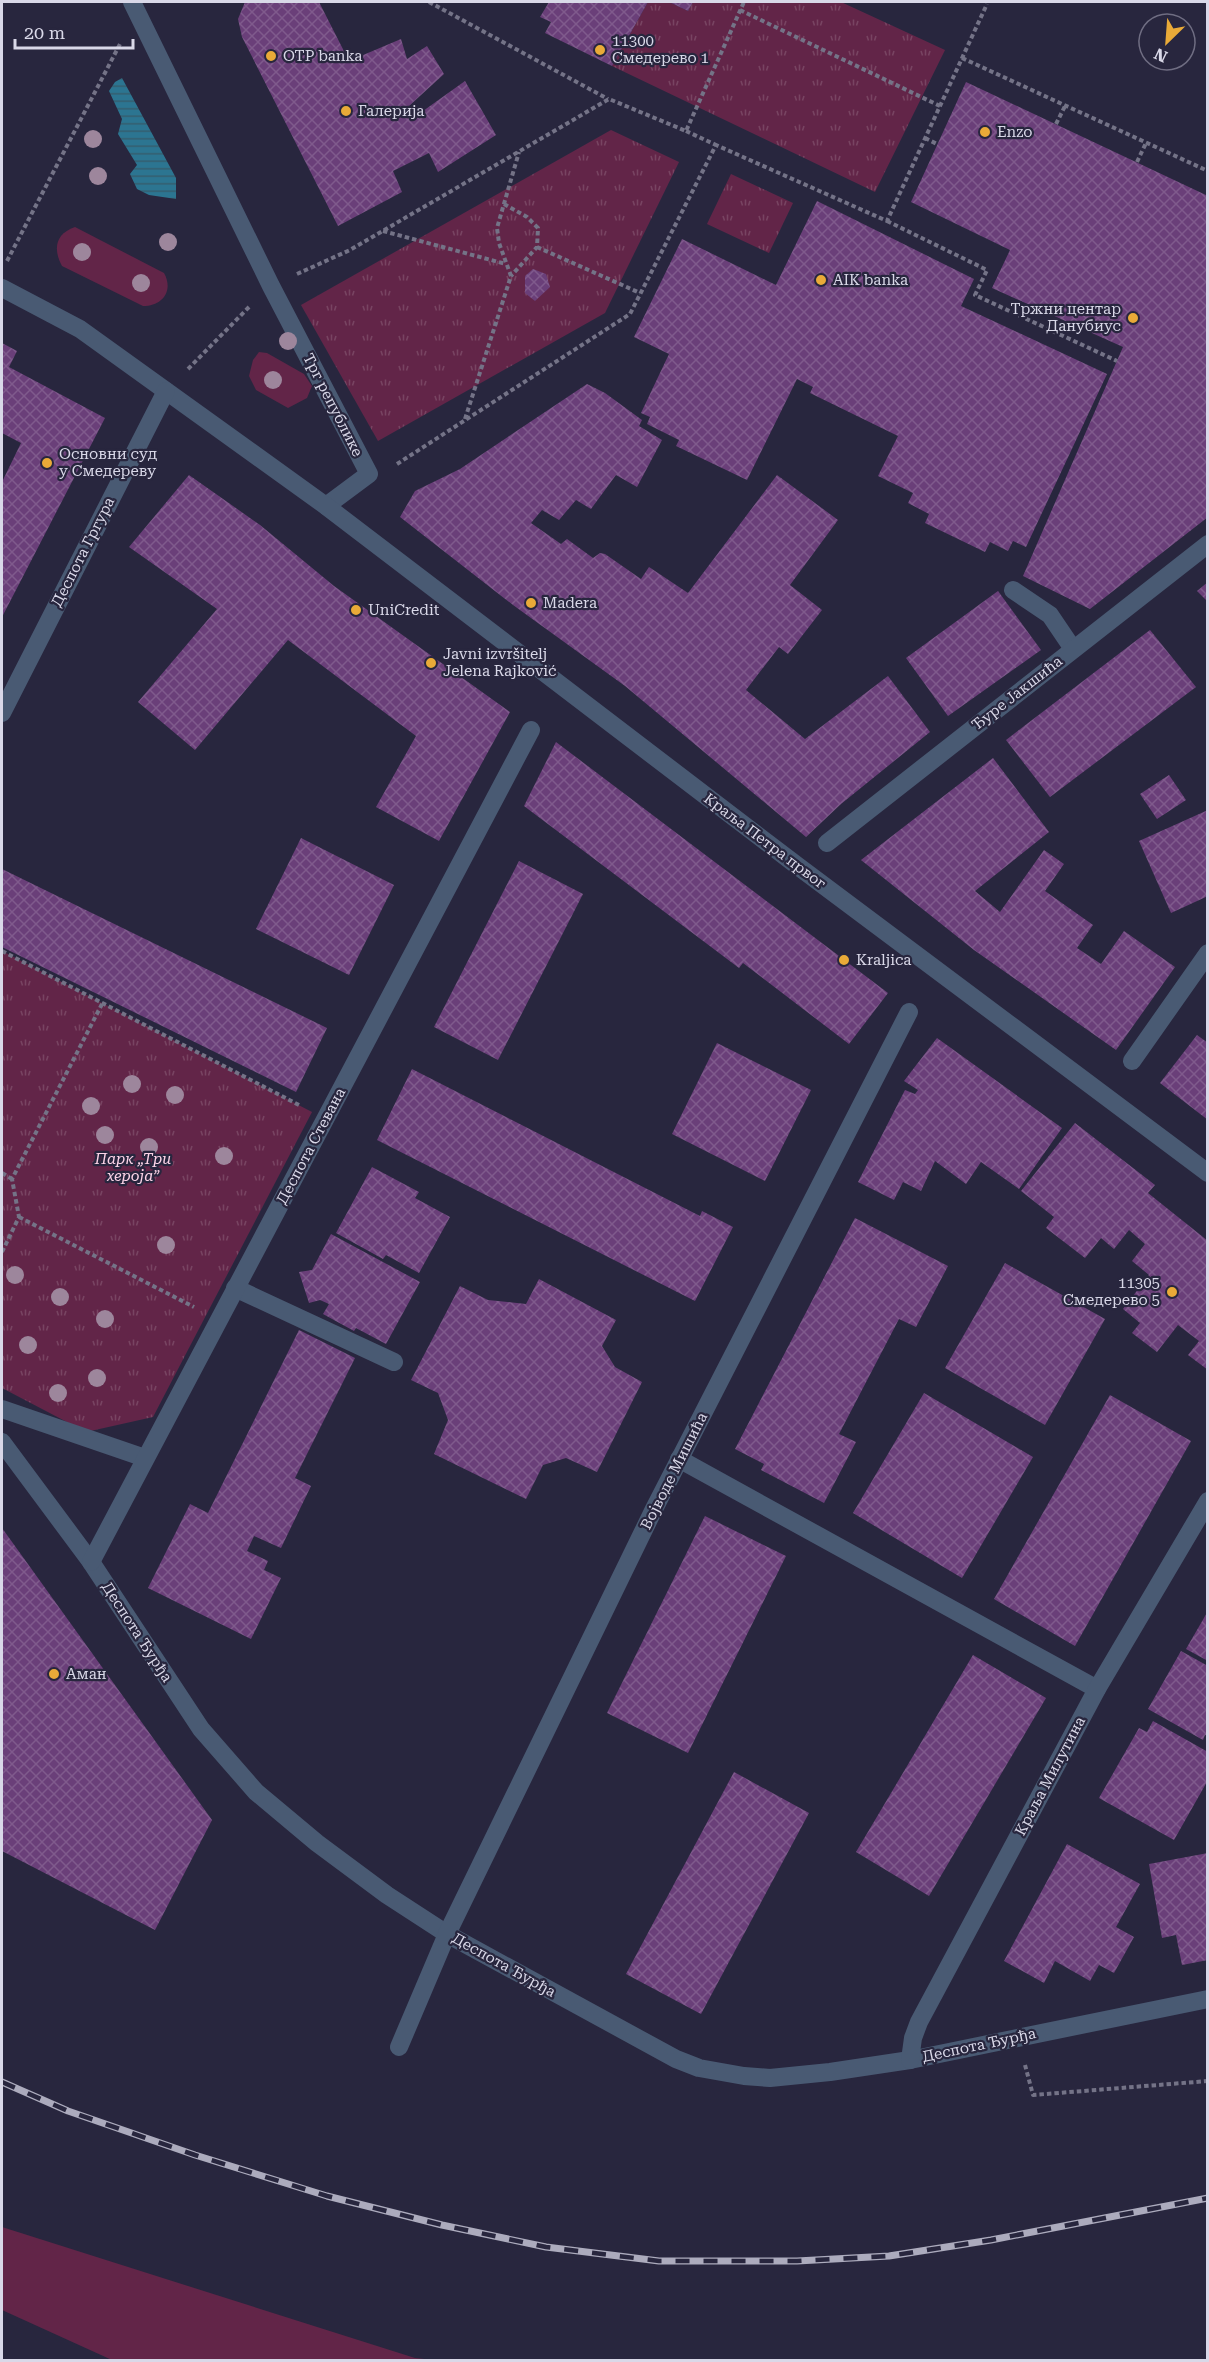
<svg xmlns="http://www.w3.org/2000/svg" width="1209" height="2362" font-family="'Roboto Serif',serif">
	<style>
		.grass { fill: #622548 }
		.park { fill: url(#park-tufts) }
		.water { fill: url(#water-rules) }
		.building { fill: url(#building-cross-hatch) }
		.lines { fill: none; stroke-linecap: round; stroke-linejoin: round }
		.path { stroke: #747387; stroke-width: 4; stroke-dasharray: 4.5 3; stroke-linecap: butt }
		.minor { stroke: #495a73; stroke-width: 18 }
		.rail-casing { stroke: #acabbd; stroke-width: 7 }
		.rail { stroke: #28263e; stroke-width: 4.5; stroke-dasharray: 14; stroke-linecap: butt }
		.tree { fill: #9d869c }
		.poi-dot { fill: #e9aa38; stroke: #28263e; stroke-width: 2 }
		.labels { text-anchor: middle; dominant-baseline: central; stroke-width: 4.5; stroke-linejoin: round; paint-order: stroke }
		.poi-label { font-size: 15px; fill: #d9d8e8; stroke: #28263e; text-anchor: start }
		.street-label { font-size: 15px; fill: #d9d8e8; stroke: #28263e }
		.park-label { font-size: 15px; font-style: italic; fill: #fdd4e8; stroke: #28263e }
	</style>
	<defs>
		<pattern id="park-tufts" width="24" height="20" patternUnits="userSpaceOnUse" patternTransform="scale(1.5)"><rect width="24" height="20" fill="#622548"/><path d="M3 7l-1-3M5 7V3M7 7l1-3M15 17l-1-3M17 17v-4M19 17l1-3" fill="none" stroke="#784462"/></pattern>
		<pattern id="water-rules" width="6" height="5" patternUnits="userSpaceOnUse" patternTransform="scale(1.5)"><rect width="6" height="5" fill="#2c7591"/><path d="M0 2.5h6" fill="none" stroke="#355e6f"/></pattern>
		<pattern id="building-cross-hatch" width="8" height="8" patternUnits="userSpaceOnUse" patternTransform="scale(1.5)"><rect width="8" height="8" fill="#6a3f79"/><path d="M0 0l8 8M0 8l8-8" fill="none" stroke="#7f5a8c"/></pattern>
	</defs>
	<rect width="100%" height="100%" fill="#28263e"/>
	<g class="grass">
		<path d="M 75,227 L 164,273 C 174,291 162,306 143,306 L 62,266 C 53,249 55,234 75,227 Z"/>
		<polygon points="259,352 267,353 304,374 312,386 307,398 288,408 256,390 249,376 253,360"/>
		<polygon points="2,2227 415,2358 434,2360 112,2360 2,2310"/>
	</g>
	<g class="park">
		<polygon points="648,2 669,2 688,11 693,2 841,2 945,50 875,192 612,66"/>
		<polygon points="611,130 679,162 605,313 378,441 301,305"/>
		<polygon points="731,174 793,203 769,253 707,224"/>
		<polygon points="2,951 312,1112 153,1417 86,1432 2,1388"/>
	</g>
	<polygon class="water" points="122,78 176,178 176,199 149,195 137,189 130,174 137,165 118,134 122,119 109,91 115,82"/>
	<g class="building">
		<polygon points="245,2 319,2 349,61 401,39 407,59 427,46 444,74 409,106 416,116 465,81 496,135 438,172 429,153 393,171 402,192 338,226 242,37 238,19"/>
		<polygon points="549,2 648,2 612,66 545,33 551,22 540,17"/>
		<polygon points="669,2 693,2 688,11"/>
		<polygon points="966,82 1208,196 1208,517 1090,609 1023,576 1123,347 992,288 1010,250 911,202"/>
		<polygon points="817,201 974,279 961,306 1107,374 1026,547 1013,541 1008,551 990,542 985,552 925,523 929,514 908,503 913,493 878,476 898,436 810,393 813,387 797,379 747,480 676,446 679,440 647,424 650,417 641,413 669,354 634,337 682,239 776,285"/>
		<polygon points="533,269 546,274 550,287 535,301 525,293 525,276"/>
		<polygon points="2,343 17,351 9,367 105,418 2,617 2,482 21,443 2,433"/>
		<polygon points="587,384 605,393 642,420 639,426 662,440 637,487 616,475 591,509 576,500 559,520 542,510 531,523 561,544 567,539 593,558 600,553 605,554 641,579 649,567 688,593 777,475 838,520 790,585 822,610 788,654 779,647 746,690 805,739 888,676 930,732 841,804 806,837 625,686 513,605 400,517 415,491 460,469"/>
		<polygon points="189,475 260,525 334,586 510,712 439,841 376,807 416,736 288,640 195,750 138,702 217,609 129,547"/>
		<polygon points="1208,582 1208,602 1197,591"/>
		<polygon points="998,591 1041,650 948,716 906,658"/>
		<polygon points="1150,630 1196,687 1050,797 1006,740"/>
		<polygon points="556,742 888,993 849,1044 743,963 739,968 524,806"/>
		<polygon points="993,758 1049,832 975,891 1000,912 1044,850 1064,864 1045,891 1093,925 1077,948 1101,964 1124,931 1175,967 1116,1050 974,950 861,860"/>
		<polygon points="1169,775 1186,800 1157,819 1140,794"/>
		<polygon points="1208,810 1208,896 1171,913 1139,841"/>
		<polygon points="301,838 394,885 349,975 256,929"/>
		<polygon points="519,861 583,894 498,1060 434,1027"/>
		<polygon points="2,869 327,1028 296,1092 2,947"/>
		<polygon points="1197,1035 1208,1043 1208,1120 1160,1083"/>
		<polygon points="937,1038 1062,1128 1019,1189 981,1162 966,1184 935,1161 921,1191 903,1182 894,1200 858,1182 905,1090 915,1094 918,1090 904,1081"/>
		<polygon points="717,1043 811,1090 765,1181 672,1134"/>
		<polygon points="412,1069 700,1216 702,1211 733,1227 695,1301 377,1140"/>
		<polygon points="1075,1123 1155,1185 1148,1193 1208,1241 1208,1370 1188,1355 1199,1341 1178,1325 1157,1352 1132,1333 1140,1323 1123,1309 1149,1275 1132,1261 1145,1244 1129,1230 1114,1249 1101,1238 1085,1258 1046,1228 1054,1217 1021,1191"/>
		<polygon points="372,1167 419,1192 415,1198 450,1217 419,1273 386,1255 383,1259 336,1233"/>
		<polygon points="855,1218 948,1266 916,1327 899,1319 839,1434 856,1442 824,1503 761,1470 764,1464 735,1449"/>
		<polygon points="331,1234 420,1282 386,1344 356,1328 354,1331 323,1314 329,1304 320,1300 309,1303 299,1272 312,1270"/>
		<polygon points="1005,1263 1105,1319 1045,1425 945,1368"/>
		<polygon points="539,1279 616,1320 602,1346 615,1367 642,1382 597,1472 566,1458 543,1465 526,1499 434,1454 448,1420 438,1393 411,1380 460,1286 488,1300 526,1304"/>
		<polygon points="299,1330 355,1358 295,1478 311,1486 281,1548 254,1536 247,1551 268,1561 264,1570 281,1578 251,1639 148,1588 190,1504 208,1513"/>
		<polygon points="924,1393 1033,1457 962,1578 853,1513"/>
		<polygon points="1110,1395 1191,1441 1075,1646 994,1599"/>
		<polygon points="705,1516 786,1556 688,1753 607,1713"/>
		<polygon points="2,1528 212,1820 155,1930 2,1851"/>
		<polygon points="1208,1611 1208,1661 1186,1649"/>
		<polygon points="1181,1651 1208,1666 1208,1736 1205,1735 1203,1740 1148,1709"/>
		<polygon points="973,1655 1046,1698 929,1896 856,1852"/>
		<polygon points="1153,1721 1208,1752 1208,1780 1174,1840 1099,1798 1139,1728 1147,1732"/>
		<polygon points="734,1772 809,1813 701,2014 626,1974"/>
		<polygon points="1067,1844 1140,1884 1116,1927 1134,1937 1114,1973 1099,1965 1090,1981 1055,1961 1044,1983 1004,1961"/>
		<polygon points="1208,1853 1208,1960 1182,1965 1176,1935 1162,1938 1149,1864"/>
	</g>
	<g class="lines">
		<g class="path">
			<polyline points="429,2 608,99"/>
			<polyline points="740,10 940,106"/>
			<polyline points="962,58 1208,171"/>
			<polyline points="1056,124 1065,106"/>
			<polyline points="686,131 716,145"/>
			<polyline points="925,138 937,144"/>
			<polyline points="1137,162 1146,143"/>
			<polyline points="504,204 527,217 538,228 537,247 511,276"/>
			<polyline points="887,221 987,270 975,295 1117,361"/>
			<polyline points="383,231 506,264"/>
			<polyline points="537,247 640,293"/>
			<polyline points="7,261 120,44"/>
			<polyline points="297,274 350,250 609,99 686,131 744,2"/>
			<polyline points="188,369 250,306"/>
			<polyline points="465,419 511,276 499,243 497,228 519,152"/>
			<polyline points="397,464 630,314 716,145 887,221 987,4"/>
			<polyline points="2,951 299,1105"/>
			<polyline points="2,1173 12,1179"/>
			<polyline points="19,1217 194,1307"/>
			<polyline points="2,1252 19,1217 12,1179 102,1004"/>
			<polyline points="1025,2065 1033,2095 1208,2081"/>
		</g>
		<g class="minor">
			<polyline points="132,2 271,286 369,474 326,506"/>
			<polyline points="2,288 80,329 326,506 799,867 1208,1173"/>
			<polyline points="1013,590 1050,615 1073,649"/>
			<polyline points="2,713 166,391"/>
			<polyline points="827,843 1208,544"/>
			<polyline points="1132,1061 1208,953"/>
			<polyline points="235,1288 394,1362"/>
			<polyline points="2,1409 145,1458"/>
			<polyline points="2,1442 91,1562 201,1729 256,1792 317,1843 387,1895 447,1934 676,2059 699,2068 744,2076 770,2078 830,2072 910,2060 1208,1999"/>
			<polyline points="679,1459 1097,1689"/>
			<polyline points="91,1562 531,730"/>
			<polyline points="399,2047 447,1934 654,1509 909,1012"/>
			<polyline points="910,2060 913,2038 919,2022 1097,1689 1208,1501"/>
		</g>
		<g class="rail-casing">
			<polyline id="rail" points="2,2082 68,2111 195,2155 327,2196 442,2225 546,2247 659,2261 797,2261 889,2256 991,2240 1208,2198"/>
		</g>
		<use href="#rail" class="rail"/>
	</g>
	<g class="tree">
		<circle cx="93" cy="139" r="9"/>
		<circle cx="98" cy="176" r="9"/>
		<circle cx="168" cy="242" r="9"/>
		<circle cx="82" cy="252" r="9"/>
		<circle cx="141" cy="283" r="9"/>
		<circle cx="288" cy="341" r="9"/>
		<circle cx="273" cy="380" r="9"/>
		<circle cx="132" cy="1084" r="9"/>
		<circle cx="175" cy="1095" r="9"/>
		<circle cx="91" cy="1106" r="9"/>
		<circle cx="105" cy="1135" r="9"/>
		<circle cx="149" cy="1147" r="9"/>
		<circle cx="224" cy="1156" r="9"/>
		<circle cx="166" cy="1245" r="9"/>
		<circle cx="15" cy="1275" r="9"/>
		<circle cx="60" cy="1297" r="9"/>
		<circle cx="105" cy="1319" r="9"/>
		<circle cx="28" cy="1345" r="9"/>
		<circle cx="97" cy="1378" r="9"/>
		<circle cx="58" cy="1393" r="9"/>
	</g>
	<g class="poi-dot">
		<circle cx="600" cy="50" r="6"/>
		<circle cx="271" cy="56" r="6"/>
		<circle cx="346" cy="111" r="6"/>
		<circle cx="985" cy="132" r="6"/>
		<circle cx="821" cy="280" r="6"/>
		<circle cx="1133" cy="318" r="6"/>
		<circle cx="47" cy="463" r="6"/>
		<circle cx="531" cy="603" r="6"/>
		<circle cx="356" cy="610" r="6"/>
		<circle cx="431" cy="663" r="6"/>
		<circle cx="844" cy="960" r="6"/>
		<circle cx="1172" cy="1292" r="6"/>
		<circle cx="54" cy="1674" r="6"/>
	</g>
	<g class="labels">
		<g class="poi-label">
			<text x="612" y="41">11300<tspan x="612" dy="17">Смедерево 1</tspan></text>
			<text x="283" y="56">OTP banka</text>
			<text x="358" y="111">Галерија</text>
			<text x="997" y="132">Enzo</text>
			<text x="833" y="280">AIK banka</text>
			<text x="1121" y="309" text-anchor="end">Тржни центар<tspan x="1121" dy="17">Данубиус</tspan></text>
			<text x="59" y="454">Основни суд<tspan x="59" dy="17">у Смедереву</tspan></text>
			<text x="543" y="603">Madera</text>
			<text x="368" y="610">UniCredit</text>
			<text x="443" y="654">Javni izvršitelj<tspan x="443" dy="17">Jelena Rajković</tspan></text>
			<text x="856" y="960">Kraljica</text>
			<text x="1160" y="1283" text-anchor="end">11305<tspan x="1160" dy="17">Смедерево 5</tspan></text>
			<text x="66" y="1674">Аман</text>
		</g>
		<g class="street-label">
			<text transform="translate(333 405) rotate(63)">Трг републике</text>
			<text transform="translate(83 552) rotate(-63)">Деспота Гргура</text>
			<text transform="translate(1017 693) rotate(-38)">Ђуре Јакшића</text>
			<text transform="translate(765 841) rotate(37)">Краља Петра првог</text>
			<text transform="translate(311 1146) rotate(-62)">Деспота Стевана</text>
			<text transform="translate(674 1471) rotate(-63)">Војводе Мишића</text>
			<text transform="translate(137 1632) rotate(57)">Деспота Ђурђа</text>
			<text transform="translate(1050 1776) rotate(-62)">Краља Милутина</text>
			<text transform="translate(504 1965) rotate(29)">Деспота Ђурђа</text>
			<text transform="translate(979 2045) rotate(-12)">Деспота Ђурђа</text>
		</g>
		<g class="park-label">
			<text x="133" y="1159">Парк „Три<tspan x="133" dy="17">хероја”</tspan></text>
		</g>
	</g>
	<rect width="1209" height="2362" fill="none" stroke="#d9d8e8" stroke-width="6"/>
	<g transform="translate(1167 42) rotate(205)"><circle r="28" fill="#28263e" stroke="#6f6d82" stroke-width="1.5"/>
	<path d="M0-4.5L10 22L0 15L-10 22Z" fill="#e9aa38"/>
	<text y="-9" font-size="16" font-weight="bold" text-anchor="middle" fill="#d9d8e8">N</text>
	</g>
	<path d="M15 39v9h118v-9" fill="none" stroke="#d9d8e8" stroke-width="3"/>
	<text x="24" y="39" font-size="18" fill="#d9d8e8" stroke="#28263e" stroke-width="4.5" paint-order="stroke">20 m</text>
</svg>
